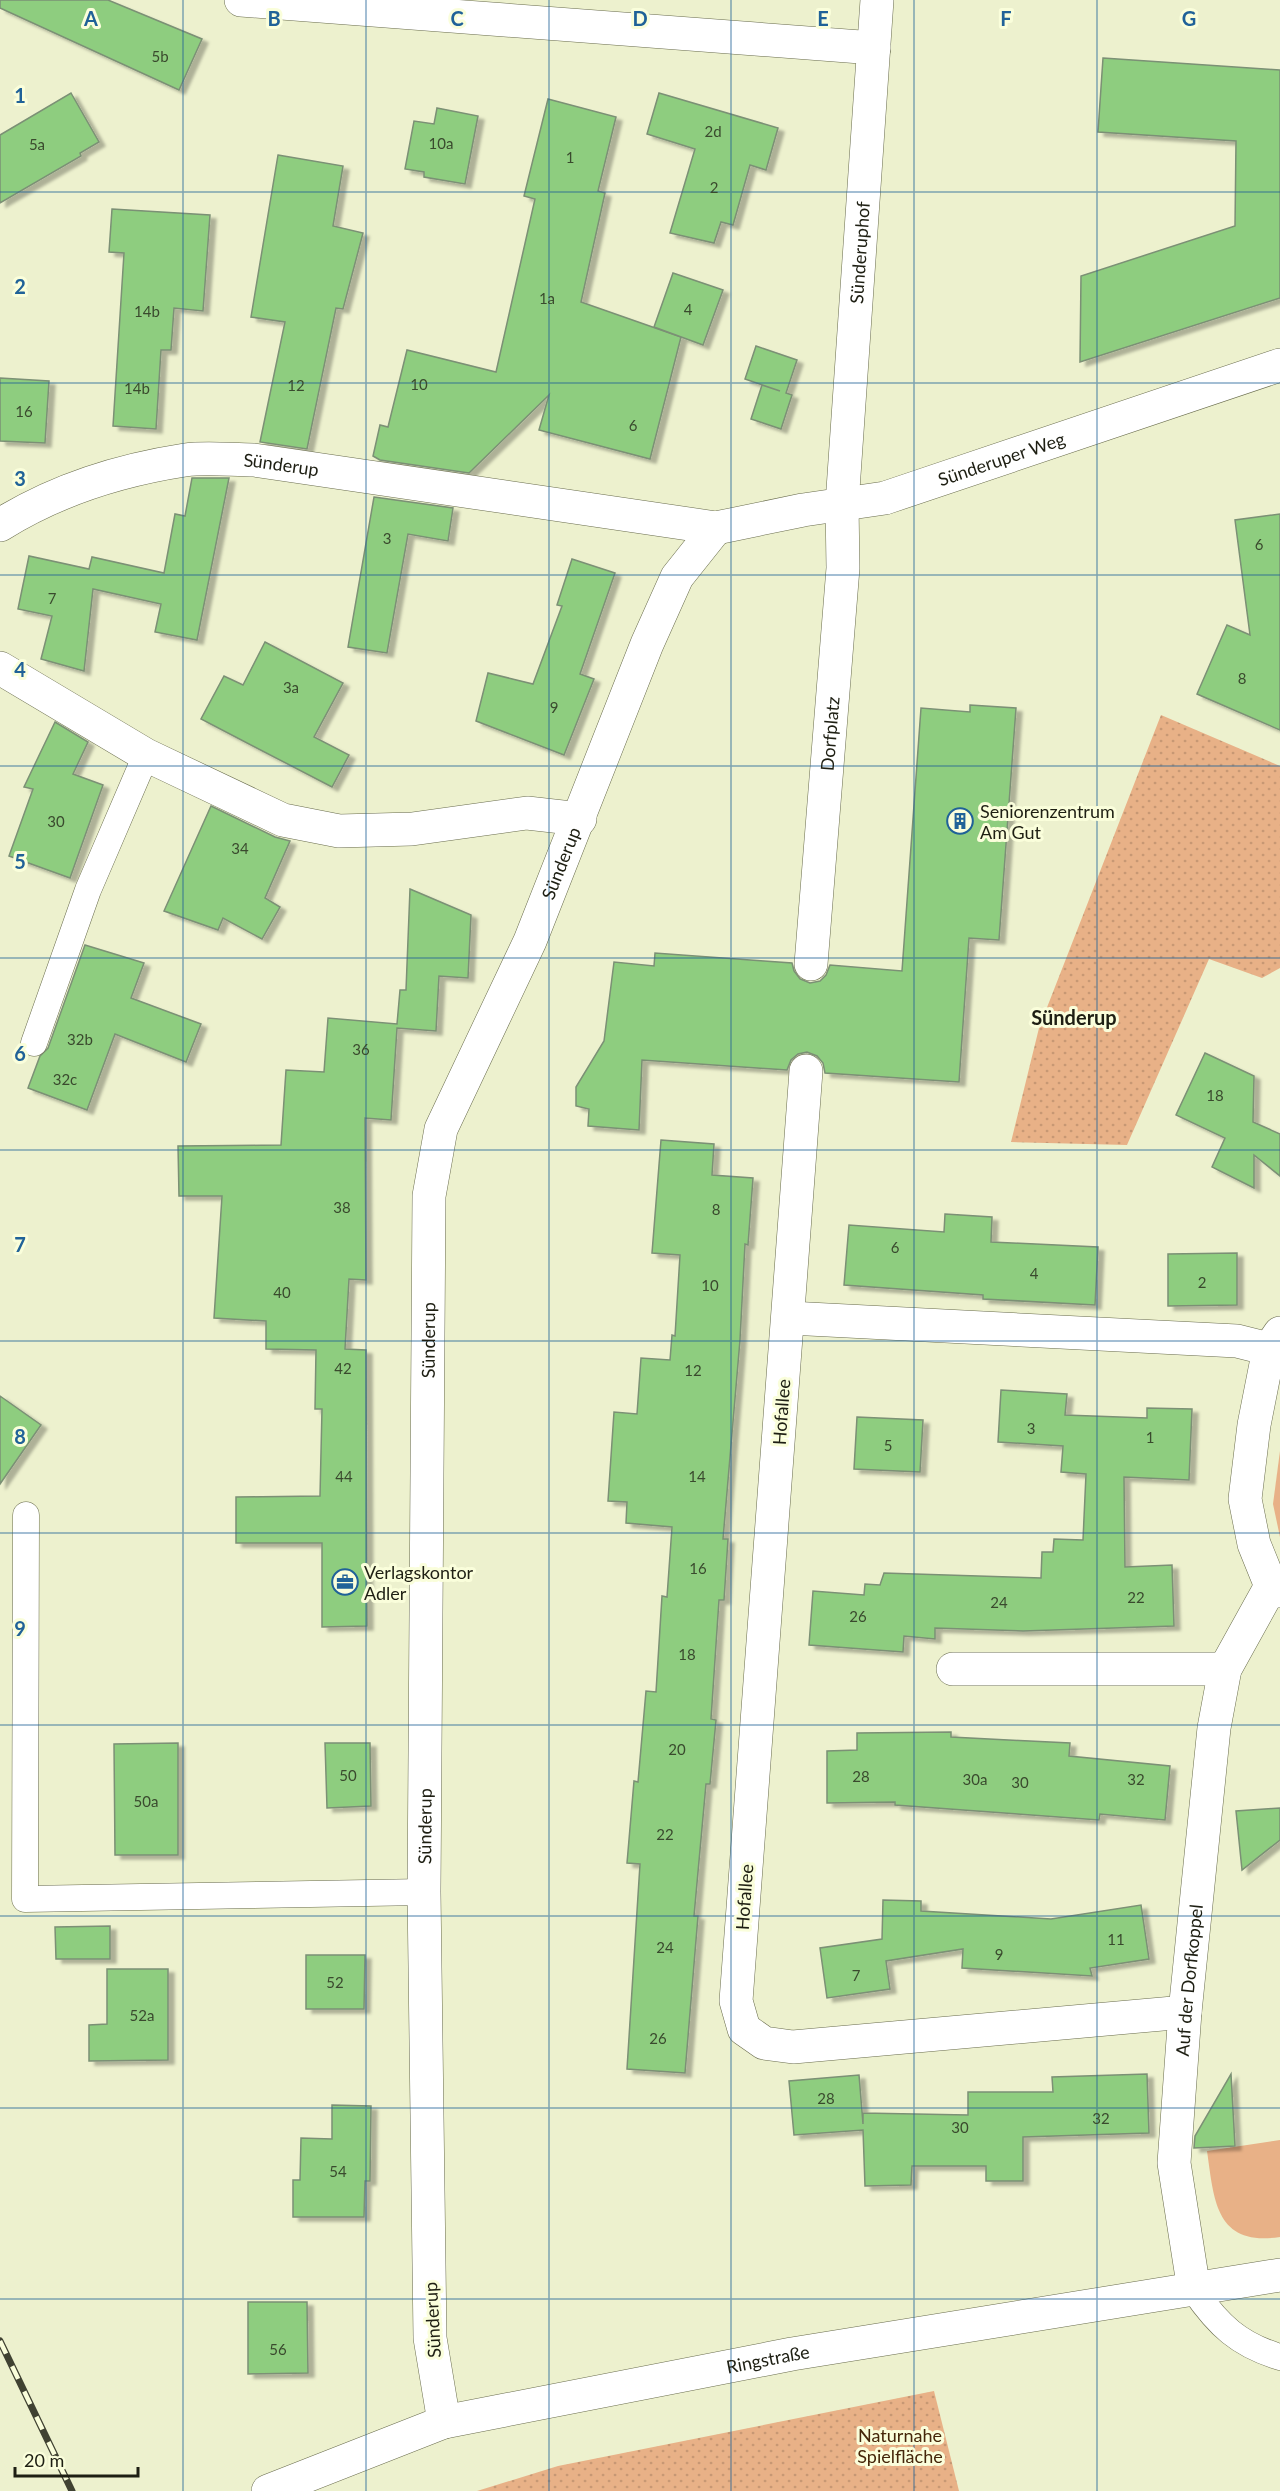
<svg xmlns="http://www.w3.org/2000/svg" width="1280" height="2491" font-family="Lato,sans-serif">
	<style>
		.grass { fill: #e8b187 }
		.park { fill: url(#park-dots) }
		.building { fill: #8ecd7f; stroke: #7b9075; stroke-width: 1.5; filter: url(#shadow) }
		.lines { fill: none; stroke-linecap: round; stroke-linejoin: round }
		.service-casing { stroke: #696c4d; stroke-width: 27 }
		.pedestrian-casing { stroke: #696c4d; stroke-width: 34 }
		.minor-casing { stroke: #696c4d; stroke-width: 34 }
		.service { stroke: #fff; stroke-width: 26 }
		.pedestrian { stroke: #fff; stroke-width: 33 }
		.minor { stroke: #fff; stroke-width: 33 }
		.rail-casing { stroke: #404232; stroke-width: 7 }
		.rail { stroke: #fafedb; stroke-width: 4.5; stroke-dasharray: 14; stroke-linecap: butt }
		.grid { fill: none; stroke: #206298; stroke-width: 1.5; stroke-opacity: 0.55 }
		.labels { text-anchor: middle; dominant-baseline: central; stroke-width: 6; stroke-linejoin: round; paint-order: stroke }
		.number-label { font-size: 15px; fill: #3a4a2e }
		.street-label { font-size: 18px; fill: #1e1f13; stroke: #fafedb }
		.poi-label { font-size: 18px; fill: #1e1f13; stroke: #fafedb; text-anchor: start }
		.park-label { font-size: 18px; fill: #45260a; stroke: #fafedb }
		.neighbourhood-label { font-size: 20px; font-weight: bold; fill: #1e1f13; stroke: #fafedb }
		.grid-label { font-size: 20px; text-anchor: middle; font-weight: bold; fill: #206298; stroke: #fafedb; stroke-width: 6; stroke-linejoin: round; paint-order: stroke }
	</style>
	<defs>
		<pattern id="park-dots" width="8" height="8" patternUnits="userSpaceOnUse" patternTransform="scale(1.5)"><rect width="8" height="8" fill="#e8b187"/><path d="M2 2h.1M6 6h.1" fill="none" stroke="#c79874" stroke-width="1.8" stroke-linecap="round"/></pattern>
		<filter id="shadow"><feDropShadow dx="6" dy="4" stdDeviation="1.5" flood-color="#0004"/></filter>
	</defs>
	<rect width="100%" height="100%" fill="#edf1ce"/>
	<g class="grass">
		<polygon points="1280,1451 1280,1537 1273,1504"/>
		<path d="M 1280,2140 L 1280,2237 C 1215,2247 1214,2199 1207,2151 Z"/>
	</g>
	<g class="park">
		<polygon points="1161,715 1280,766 1280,968 1262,978 1209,959 1127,1145 1011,1142 1039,1028"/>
		<polygon points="934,2391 959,2491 477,2491 558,2466"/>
	</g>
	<g class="building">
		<polygon points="0,0 108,0 202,39 179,90 0,8"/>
		<polygon points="1103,58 1280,70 1280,298 1080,362 1081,276 1235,226 1236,141 1098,132"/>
		<polygon points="71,93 99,142 80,153 81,156 0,203 0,135"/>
		<polygon points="659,93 778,128 766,170 750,165 733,225 721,222 714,243 670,233 695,149 647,134"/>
		<polygon points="548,99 616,117 598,191 605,193 581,302 681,337 650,459 539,430 549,395 469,473 380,460 373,456 380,425 388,427 407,350 496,372 535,199 524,196"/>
		<polygon points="437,108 478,116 465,184 424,177 424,172 405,169 414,121 434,124"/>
		<polygon points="278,155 343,166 333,226 363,233 343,309 336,308 307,449 260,442 285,322 251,317"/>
		<polygon points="112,209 210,215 203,311 174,308 171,350 161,350 156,429 113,426 124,253 109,252"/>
		<polygon points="673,273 723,290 703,345 654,327"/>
		<polygon points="756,346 797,360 786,393 792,395 781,429 751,419 762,385 780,391 745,379"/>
		<polygon points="0,378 49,381 45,443 0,441"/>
		<polygon points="192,478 229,478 197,640 155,632 161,604 93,589 84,671 41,659 52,616 18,609 29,556 89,569 92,557 164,573 175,514 185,516"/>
		<polygon points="374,497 453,508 448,541 408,534 387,653 348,647"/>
		<polygon points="1280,514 1280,730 1197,694 1227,625 1250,635 1235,520"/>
		<polygon points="572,559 615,573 580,674 594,679 564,755 476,721 488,673 533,684 562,606 557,605"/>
		<polygon points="265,642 343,683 314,737 349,755 332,787 201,719 224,676 243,685"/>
		<polygon points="970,705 1016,708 999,940 969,938 959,1082 825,1073 823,1063 817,1056 807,1052 798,1054 791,1060 787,1070 642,1060 639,1130 588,1126 589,1109 576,1106 576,1087 604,1041 614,962 654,966 655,953 792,963 794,971 800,979 810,983 820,981 826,975 830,965 902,971 921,708 970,712"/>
		<polygon points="55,722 88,742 73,774 103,785 70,878 9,856 33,789 24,787"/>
		<polygon points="211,806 275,837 290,841 265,898 280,907 262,939 223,918 218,930 164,911"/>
		<polygon points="410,889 471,915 468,978 439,976 436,1031 397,1028 391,1120 365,1118 366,1280 349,1279 345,1349 366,1350 367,1626 322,1627 322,1543 236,1543 236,1497 320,1496 322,1409 315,1409 316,1350 266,1349 266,1321 214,1318 222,1196 179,1196 178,1146 281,1145 286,1070 324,1072 328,1018 397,1024 400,990 406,990"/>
		<polygon points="85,945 144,963 131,998 201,1024 186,1062 115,1034 87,1110 28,1088 40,1056 48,1048"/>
		<polygon points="1205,1053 1254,1076 1253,1122 1280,1134 1280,1176 1254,1155 1254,1188 1212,1167 1225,1138 1176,1115"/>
		<polygon points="661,1140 714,1144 712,1175 753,1178 748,1245 745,1244 740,1340 723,1539 728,1539 724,1600 719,1600 711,1719 716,1720 710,1784 706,1784 694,1916 698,1916 685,2073 627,2069 640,1864 627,1863 634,1781 638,1782 646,1691 656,1692 662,1596 667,1597 672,1527 626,1523 627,1502 608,1501 614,1412 637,1414 641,1358 670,1360 672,1335 675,1336 680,1255 652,1253"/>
		<polygon points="945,1214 992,1217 991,1242 1098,1247 1095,1305 983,1299 983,1295 844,1285 849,1225 944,1232"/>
		<polygon points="1237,1253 1237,1305 1168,1306 1168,1254"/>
		<polygon points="1001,1390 1067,1394 1065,1415 1147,1418 1147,1408 1192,1409 1189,1480 1124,1477 1125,1567 1172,1565 1174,1626 1023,1631 935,1628 935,1639 904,1636 903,1652 809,1645 813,1591 864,1595 865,1584 880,1585 884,1573 1041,1578 1042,1552 1053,1552 1054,1539 1083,1540 1086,1474 1061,1472 1063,1446 998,1442"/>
		<polygon points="0,1396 41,1425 0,1484"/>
		<polygon points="857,1417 923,1420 920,1472 854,1469"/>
		<polygon points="951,1732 951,1737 1070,1743 1069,1756 1170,1766 1165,1820 1100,1814 1099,1820 895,1805 895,1802 827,1803 827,1751 857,1750 857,1733"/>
		<polygon points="178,1743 178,1855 115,1855 114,1744"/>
		<polygon points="325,1743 370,1743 371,1806 327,1808"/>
		<polygon points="1280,1808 1280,1840 1242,1870 1236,1811"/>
		<polygon points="883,1900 921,1901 921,1911 1051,1919 1141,1905 1149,1959 1090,1968 1092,1976 962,1968 963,1949 886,1961 890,1989 827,1998 820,1948 882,1939"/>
		<polygon points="110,1926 110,1959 56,1959 55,1927"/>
		<polygon points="306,1955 365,1955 364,2009 306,2009"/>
		<polygon points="107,1969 168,1969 168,2060 89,2061 89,2025 107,2024"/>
		<polygon points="1147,2074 1149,2133 1023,2137 1023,2181 986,2181 986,2166 912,2166 911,2185 865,2186 863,2130 794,2135 789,2081 859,2075 863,2124 863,2113 968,2115 968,2092 1053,2092 1052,2077"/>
		<polygon points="1231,2074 1235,2146 1194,2148 1195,2136"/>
		<polygon points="332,2105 371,2106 370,2181 365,2181 364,2217 293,2217 293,2180 300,2180 301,2138 332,2139"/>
		<polygon points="248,2302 307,2302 308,2373 248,2374"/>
	</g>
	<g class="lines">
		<g class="service-casing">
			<g id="service">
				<polyline points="34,1043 88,890 146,755"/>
				<polyline points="26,1515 25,1899 424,1892"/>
				<path d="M 1194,2290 C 1218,2325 1239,2345 1280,2357"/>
			</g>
		</g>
		<g class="pedestrian-casing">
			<g id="pedestrian">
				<path id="s1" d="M 811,964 L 843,568 L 842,504"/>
			</g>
		</g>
		<g class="minor-casing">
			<g id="minor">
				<polyline points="241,0 874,48"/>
				<path id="s2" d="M 842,504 L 877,0"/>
				<path id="s3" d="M 0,525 C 56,490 120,470 185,460 C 207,457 232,460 254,460 L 716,528 L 803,510 L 885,498 L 1280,365"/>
				<polyline points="0,668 146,755 283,820 339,831 412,829 527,813 580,819"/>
				<polyline points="806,1071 736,2001 744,2029 764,2043 793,2047 1185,2012"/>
				<polyline points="789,1318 1237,1341 1269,1349"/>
				<polyline points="1280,1333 1269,1349 1254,1425 1245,1499 1254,1544 1271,1586 1280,1591"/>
				<polyline points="953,1669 1225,1669"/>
				<path id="s4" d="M 1194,2290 L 1174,2163 L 1185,2012 L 1214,1728 L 1225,1669 L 1271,1586"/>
				<path id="s5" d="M 444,2422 L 430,2338 L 424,1892 L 429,1196 L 441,1129 L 530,941 L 647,644 L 677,577 L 716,528"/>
				<path id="s6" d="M 268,2491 L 444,2422 L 792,2354 L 1280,2275"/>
			</g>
		</g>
		<use href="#service" class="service"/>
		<use href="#pedestrian" class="pedestrian"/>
		<use href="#minor" class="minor"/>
		<g class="rail-casing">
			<polyline id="rail" points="0,2341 72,2491"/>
		</g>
		<use href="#rail" class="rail"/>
	</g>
	<path class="grid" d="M 183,0 L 183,2491M 366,0 L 366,2491M 549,0 L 549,2491M 731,0 L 731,2491M 914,0 L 914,2491M 1097,0 L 1097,2491M 0,192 L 1280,192M 0,383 L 1280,383M 0,575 L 1280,575M 0,766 L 1280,766M 0,958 L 1280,958M 0,1150 L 1280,1150M 0,1341 L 1280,1341M 0,1533 L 1280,1533M 0,1725 L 1280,1725M 0,1916 L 1280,1916M 0,2108 L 1280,2108M 0,2299 L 1280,2299"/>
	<defs>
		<g id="building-ring" transform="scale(1.35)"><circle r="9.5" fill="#fafedb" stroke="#206298" stroke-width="1.5"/><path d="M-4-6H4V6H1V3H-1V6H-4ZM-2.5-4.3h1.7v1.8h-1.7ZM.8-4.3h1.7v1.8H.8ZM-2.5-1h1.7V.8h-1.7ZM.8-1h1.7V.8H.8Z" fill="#206298"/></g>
		<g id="office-ring" transform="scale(1.35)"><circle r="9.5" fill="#fafedb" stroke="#206298" stroke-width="1.5"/><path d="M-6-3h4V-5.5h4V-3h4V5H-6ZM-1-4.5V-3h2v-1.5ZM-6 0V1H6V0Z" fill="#206298"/></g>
	</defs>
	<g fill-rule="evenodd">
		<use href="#building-ring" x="960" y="821"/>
		<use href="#office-ring" x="345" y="1582"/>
	</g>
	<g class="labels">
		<g class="number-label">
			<text x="160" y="56">5b</text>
			<text x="713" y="131">2d</text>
			<text x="441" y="143">10a</text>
			<text x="37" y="144">5a</text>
			<text x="570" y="157">1</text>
			<text x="714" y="187">2</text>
			<text x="547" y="298">1a</text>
			<text x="688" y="309">4</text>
			<text x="147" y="311">14b</text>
			<text x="419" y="384">10</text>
			<text x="296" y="385">12</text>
			<text x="137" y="388">14b</text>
			<text x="24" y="411">16</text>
			<text x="633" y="425">6</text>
			<text x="387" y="538">3</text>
			<text x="1259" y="544">6</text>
			<text x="52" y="598">7</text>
			<text x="1242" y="678">8</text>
			<text x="291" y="687">3a</text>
			<text x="554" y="707">9</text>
			<text x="56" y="821">30</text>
			<text x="240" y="848">34</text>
			<text x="80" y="1039">32b</text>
			<text x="361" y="1049">36</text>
			<text x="65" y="1079">32c</text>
			<text x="1215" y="1095">18</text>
			<text x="342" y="1207">38</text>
			<text x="716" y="1209">8</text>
			<text x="895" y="1247">6</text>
			<text x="1034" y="1273">4</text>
			<text x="1202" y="1282">2</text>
			<text x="710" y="1285">10</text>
			<text x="282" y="1292">40</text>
			<text x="343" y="1368">42</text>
			<text x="693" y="1370">12</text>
			<text x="1031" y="1428">3</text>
			<text x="1150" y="1437">1</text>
			<text x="888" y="1445">5</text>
			<text x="344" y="1476">44</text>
			<text x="697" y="1476">14</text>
			<text x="698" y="1568">16</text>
			<text x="1136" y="1597">22</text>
			<text x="999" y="1602">24</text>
			<text x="858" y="1616">26</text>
			<text x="687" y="1654">18</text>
			<text x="677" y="1749">20</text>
			<text x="348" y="1775">50</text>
			<text x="861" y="1776">28</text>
			<text x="975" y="1779">30a</text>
			<text x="1136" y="1779">32</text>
			<text x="1020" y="1782">30</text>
			<text x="146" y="1801">50a</text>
			<text x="665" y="1834">22</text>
			<text x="1116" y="1939">11</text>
			<text x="665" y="1947">24</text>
			<text x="999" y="1954">9</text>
			<text x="856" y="1975">7</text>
			<text x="335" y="1982">52</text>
			<text x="142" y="2015">52a</text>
			<text x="658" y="2038">26</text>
			<text x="826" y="2098">28</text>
			<text x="1101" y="2118">32</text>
			<text x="960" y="2127">30</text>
			<text x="338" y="2171">54</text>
			<text x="278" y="2349">56</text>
		</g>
		<g class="street-label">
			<text stroke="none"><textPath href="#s2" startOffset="252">Sünderuphof</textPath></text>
			<text stroke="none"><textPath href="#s3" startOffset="1028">Sünderuper Weg</textPath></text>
			<text stroke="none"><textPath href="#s3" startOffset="294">Sünderup</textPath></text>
			<text stroke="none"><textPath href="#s1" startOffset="231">Dorfplatz</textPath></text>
			<text stroke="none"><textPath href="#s5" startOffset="1587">Sünderup</textPath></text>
			<text stroke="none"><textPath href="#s5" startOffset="1083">Sünderup</textPath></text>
			<text transform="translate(781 1412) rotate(-86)">Hofallee</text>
			<text stroke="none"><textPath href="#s5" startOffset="597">Sünderup</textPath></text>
			<text transform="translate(744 1897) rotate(-86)">Hofallee</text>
			<text stroke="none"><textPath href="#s4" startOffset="312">Auf der Dorfkoppel</textPath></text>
			<text transform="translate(432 2320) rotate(-93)">Sünderup</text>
			<text stroke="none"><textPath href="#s6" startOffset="519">Ringstraße</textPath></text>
		</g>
		<g class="poi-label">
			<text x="980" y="811">Seniorenzentrum<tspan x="980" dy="21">Am Gut</tspan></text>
			<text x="364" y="1572">Verlagskontor<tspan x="364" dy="21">Adler</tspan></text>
		</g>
		<g class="park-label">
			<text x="900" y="2435">Naturnahe<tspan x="900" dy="21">Spielfläche</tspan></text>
		</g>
		<g class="neighbourhood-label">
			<text x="1074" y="1017">Sünderup</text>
		</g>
	</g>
	<g class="grid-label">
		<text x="91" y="26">A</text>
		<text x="274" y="26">B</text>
		<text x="457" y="26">C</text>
		<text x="640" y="26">D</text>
		<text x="823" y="26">E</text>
		<text x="1006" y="26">F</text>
		<text x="1189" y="26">G</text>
		<text x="20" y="103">1</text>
		<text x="20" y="294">2</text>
		<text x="20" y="486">3</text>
		<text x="20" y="677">4</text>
		<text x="20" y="869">5</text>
		<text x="20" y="1061">6</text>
		<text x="20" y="1252">7</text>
		<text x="20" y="1444">8</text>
		<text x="20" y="1636">9</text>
	</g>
	<path d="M15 2467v9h123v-9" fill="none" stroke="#1e1f13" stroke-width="3"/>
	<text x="24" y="2467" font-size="18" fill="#1e1f13" stroke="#fafedb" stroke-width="4.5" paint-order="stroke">20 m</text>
</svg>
